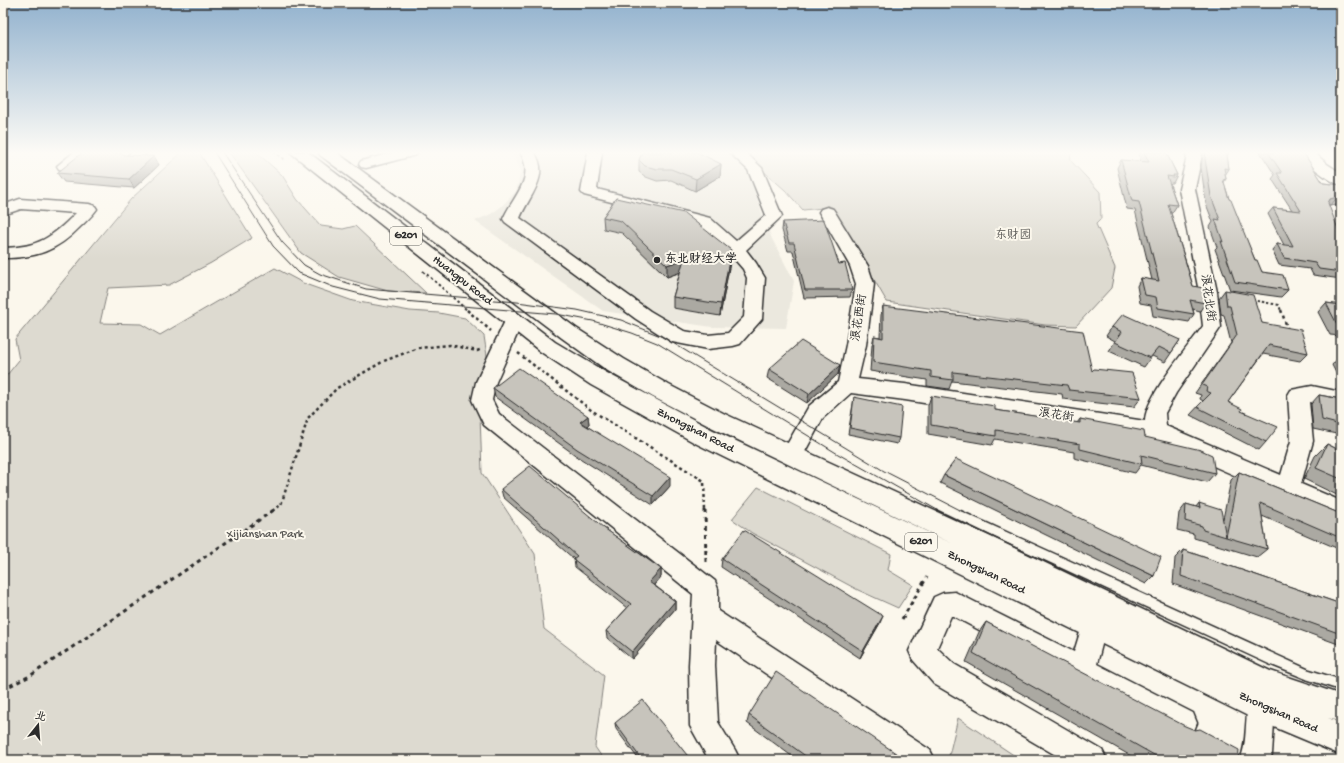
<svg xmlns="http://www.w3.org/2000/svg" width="1344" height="763" font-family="'Gochi Hand','LXGW WenKai TC',sans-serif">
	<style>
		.built { fill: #ebe8de }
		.green { fill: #dddad0; stroke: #84827e }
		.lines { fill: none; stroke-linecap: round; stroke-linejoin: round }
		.minor-casing { stroke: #2b2b2b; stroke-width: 3 }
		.highway-casing { stroke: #2b2b2b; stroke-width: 3 }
		.path-far2 { stroke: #2b2b2b; stroke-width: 2; stroke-dasharray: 2.5 2.5; stroke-linecap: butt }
		.path-far1 { stroke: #2b2b2b; stroke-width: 2.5; stroke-dasharray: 3 3; stroke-linecap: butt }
		.path { stroke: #2b2b2b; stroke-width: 3; stroke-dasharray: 4 4; stroke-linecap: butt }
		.minor { fill: #fbf7ec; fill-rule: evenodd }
		.highway { fill: #fbf7ec; fill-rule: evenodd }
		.tram-far1 { stroke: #2b2b2b; stroke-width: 1 }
		.tram { stroke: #2b2b2b; stroke-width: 1.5 }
		.wall { fill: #aba9a2; stroke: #2b2b2b }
		.shaded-wall { fill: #8b8984; stroke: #2b2b2b }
		.building { fill: #c7c4bc; stroke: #2b2b2b }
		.poi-dot { fill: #2b2b2b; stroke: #fbf7ec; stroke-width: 1.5 }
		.labels { text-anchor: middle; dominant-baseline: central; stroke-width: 4; stroke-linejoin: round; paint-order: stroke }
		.shield { fill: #fbf7ec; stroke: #696865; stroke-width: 1 }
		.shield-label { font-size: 11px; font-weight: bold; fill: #2b2b2b }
		.park-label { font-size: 12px; fill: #585754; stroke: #fbf7ec }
		.poi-label { font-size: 12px; font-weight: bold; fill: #2b2b2b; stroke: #fbf7ec; text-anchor: start }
		.street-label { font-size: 12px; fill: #2b2b2b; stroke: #fbf7ec }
	</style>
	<rect width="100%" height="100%" fill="#fbf7ec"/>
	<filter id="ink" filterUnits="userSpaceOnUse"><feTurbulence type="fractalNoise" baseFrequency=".025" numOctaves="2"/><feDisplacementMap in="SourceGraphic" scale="8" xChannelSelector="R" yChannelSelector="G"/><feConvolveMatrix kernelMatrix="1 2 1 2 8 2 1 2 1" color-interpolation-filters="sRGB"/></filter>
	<g filter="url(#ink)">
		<polygon class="built" points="512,152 730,152 749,165 751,180 763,216 772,239 794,281 786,328 712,327 603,311 475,221 491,214 502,206 516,191 521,171"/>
		<g class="green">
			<polygon points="182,152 199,152 252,238 211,263 169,285 108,288 100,323 141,324 160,335 275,268 305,284 353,301 410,311 439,313 465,318 484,336 487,356 479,385 482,473 535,554 544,629 604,675 595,747 604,760 3,760 3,380 19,360 15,339 131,199"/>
			<polygon points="229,152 256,152 282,175 297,199 321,226 343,229 355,226 426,293 388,291 339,277 301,253"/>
			<polygon points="742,152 1070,152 1071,161 1100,192 1101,219 1096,224 1115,268 1111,288 1076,326 1045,325 887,302 832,207 803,210 785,190"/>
			<polygon points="758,487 891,554 888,570 913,585 898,608 858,590 752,533 732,519"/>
			<polygon points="958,718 1021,760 948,760"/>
		</g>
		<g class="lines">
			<g class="minor-casing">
				<g id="minor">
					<path d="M 74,152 L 90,152 C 84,161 70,172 59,169 L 57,166 Z"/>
					<path d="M 131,152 L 147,152 C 142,160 136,164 127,162 L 125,159 Z"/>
					<polygon points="395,152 418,152 416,155 366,168 361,167 359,164 361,161"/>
					<path d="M 520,152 L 534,152 C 551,176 529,196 520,218 L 650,311 L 684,331 L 708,335 L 728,333 L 744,317 L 747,278 L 743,269 L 730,254 L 698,224 L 584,195 L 581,192 L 588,152 L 602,152 L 597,189 L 710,218 L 736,241 L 766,215 L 748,170 L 729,152 L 745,152 L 762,168 L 782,216 L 746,250 L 756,263 L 765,278 L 762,319 L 740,344 L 733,346 L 708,349 L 672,342 L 636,319 L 505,222 L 503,219 C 513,196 536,178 520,152 Z"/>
					<path d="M 1184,152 L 1201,152 L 1202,154 L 1195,189 L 1217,292 L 1221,327 L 1176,393 L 1165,413 L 1166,426 L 1281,475 L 1291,441 L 1288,395 L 1291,390 L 1312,386 L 1341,392 L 1341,408 L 1309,402 L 1313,441 L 1301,484 L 1341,501 L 1341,522 L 1152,439 L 905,400 L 851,393 L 823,418 L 800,461 L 792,464 L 784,461 L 781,455 L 809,406 L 838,382 L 846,345 L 856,284 L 850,266 L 819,212 L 821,209 L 827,207 L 833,209 L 835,212 L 868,266 L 874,284 L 866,345 L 858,379 L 905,384 L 1145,421 C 1145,397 1188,347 1203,326 L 1199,292 L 1179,189 L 1187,156 Z"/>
					<path d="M 1299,152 L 1314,152 L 1327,164 L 1341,173 L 1341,185 C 1328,181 1306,163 1299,152 Z"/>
					<path d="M 20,199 L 89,204 L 95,206 L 97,209 C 92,216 86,221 80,227 C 57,251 36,258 3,258 L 3,248 C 39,247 51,238 76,213 L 21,209 L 3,215 L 3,205 Z"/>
					<polygon points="1332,205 1338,207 1341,213 1341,240 1335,239 1333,235 1324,210 1326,207"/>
					<polygon points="514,315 521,316 523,321 496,382 492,400 499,414 715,581 718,589 718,611 930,750 935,760 894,760 716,640 715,665 718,722 735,750 740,760 709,760 690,726 689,665 693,594 484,425 472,400 476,382 505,321 507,316"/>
					<polygon points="955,592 1074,652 1085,616 1094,613 1103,616 1107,625 1097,664 1193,713 1197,723 1193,733 1183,737 1173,733 953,616 951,616 937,648 954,664 1102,750 1107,760 1064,760 934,684 913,660 909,651 934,597 943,593"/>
					<path d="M 1261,692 L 1271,696 L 1275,706 L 1272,754 L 1270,760 L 1240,760 C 1249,740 1243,717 1251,696 Z"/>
				</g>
			</g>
			<g class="highway-casing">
				<polygon id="highway" points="290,152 308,152 555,342 607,373 713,430 953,544 709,426 653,397 608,371 562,338 320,155 318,152 336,152 576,328 624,359 669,385 725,414 1270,666 1307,681 1341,692 1341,722 1328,718 1341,723 1341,755 1250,717 697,444 591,385 541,352"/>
			</g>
			<g class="path-far2">
				<polyline points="274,152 285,160"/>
				<polyline points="423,271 468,311"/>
				<polyline points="1252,300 1279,305 1281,311"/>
			</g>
			<g class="path-far1">
				<polyline points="467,310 491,331"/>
				<polyline points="1281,310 1288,330"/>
				<polyline points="518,353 591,410 704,481 705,511"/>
				<polyline points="272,511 281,505 308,418 337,388 384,361 418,348 450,345 477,351 482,349"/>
			</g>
			<g class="path">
				<polyline points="705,510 706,562"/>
				<polyline points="902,619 927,577"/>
				<polyline points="3,689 30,676 274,510"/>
			</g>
			<use href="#minor" class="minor"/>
			<use href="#highway" class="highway"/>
			<g class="tram-far1">
				<polyline points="214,152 273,246 299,273 333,287 380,299 556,314 593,321 632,333 657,343 838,454 939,511"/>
				<polyline points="222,152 282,242 304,265 320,274 366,289 517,302 577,310 621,320 663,337 884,471 962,511"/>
			</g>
			<g class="tram">
				<polyline points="937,510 1270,670 1341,694"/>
				<polyline points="960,510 1309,669 1341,679"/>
			</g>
		</g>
		<g class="wall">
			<polygon points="1141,152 1166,152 1177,175 1173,183 1171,183 1170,184 1177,205 1172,213 1171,213 1193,286 1205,303 1200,311 1193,309 1194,314 1189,322 1153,316 1151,305 1140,303 1137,286 1141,278 1152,280 1135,210 1127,209 1117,168 1121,160 1141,162 1139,156"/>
			<polygon points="1203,152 1228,152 1228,154 1227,156 1229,169 1225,175 1226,179 1224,182 1229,199 1255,260 1262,272 1288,290 1281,297 1230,290 1215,249 1217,247 1210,227 1213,222 1206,204 1201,167"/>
			<polygon points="1260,152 1303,152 1323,183 1341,185 1341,210 1339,206 1332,204 1328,205 1340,234 1341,234 1341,279 1313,275 1310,269 1279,265 1272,250 1277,244 1284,245 1268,214 1273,208 1292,210 1272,179 1275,175"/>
			<polygon points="154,156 159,165 134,188 64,182 57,173"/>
			<polygon points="639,160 721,164 720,176 695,191 671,180 657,181 646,177 639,172"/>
			<polygon points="616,198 731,250 730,262 720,316 673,308 673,297 680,272 667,277 622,233 604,229 603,217"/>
			<polygon points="783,222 839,264 852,290 850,297 804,298 793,251 788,251 782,230"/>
			<polygon points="1225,290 1262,323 1308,353 1300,361 1263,354 1228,402 1241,411 1266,442 1259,450 1190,415 1203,401 1200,399 1201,395 1195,393 1231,343 1224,315 1221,314 1219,298"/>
			<polygon points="1326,303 1341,305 1341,336 1330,335 1318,312"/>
			<polygon points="883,306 1092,371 1141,398 1134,407 1063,399 1062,394 952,381 949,389 927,386 927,380 870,371 872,345 874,336 880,337 881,315"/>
			<polygon points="1112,327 1180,340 1165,362 1152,356 1144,367 1109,351 1115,341 1106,336"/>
			<polygon points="1340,356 1341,356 1341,383 1332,365"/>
			<polygon points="769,369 838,374 807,403 767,378"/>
			<polygon points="493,388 588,416 589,424 587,426 670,486 653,505 578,457 495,397"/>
			<polygon points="1319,395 1341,399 1341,435 1313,429 1311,404"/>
			<polygon points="931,396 995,410 1077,423 1080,419 1145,437 1215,473 1207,482 1141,465 1135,473 1074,458 1074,452 995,439 992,445 928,434 928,405"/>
			<polygon points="854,397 899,438 897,444 848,434 853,404"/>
			<polygon points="1327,444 1341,451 1341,497 1304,479 1315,456"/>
			<polygon points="1239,472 1341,514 1341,550 1262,516 1267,549 1257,557 1217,545 1218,544 1217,545 1194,538 1194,534 1177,530 1179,513 1186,504 1196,507 1199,503 1223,519 1231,480"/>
			<polygon points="944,475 1154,576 1146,584 940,483"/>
			<polygon points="501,489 604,528 661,569 661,577 654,585 675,601 675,609 632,659 607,638 606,631 627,608 575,567 574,559 503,497"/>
			<polygon points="1183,550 1341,604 1341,645 1173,584 1175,558"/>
			<polygon points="722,559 880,623 860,658 721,567"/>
			<polygon points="986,622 1238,760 1138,760 966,662 979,632"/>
			<polygon points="749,715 906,760 797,760 747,723"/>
			<polygon points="615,723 691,760 639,760 616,729"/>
		</g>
		<g class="shaded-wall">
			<polygon points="154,156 159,165 134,188 129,179"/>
			<polygon points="721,164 720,176 695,191 696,179"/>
			<polygon points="1337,197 1332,204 1326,206 1330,199"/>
			<polygon points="731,250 730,262 720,316 721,304"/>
			<polygon points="684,259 684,271 667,277 667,265"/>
			<polygon points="840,365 838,374 807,403 809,394"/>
			<polygon points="588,416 589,424 581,431 580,422"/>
			<polygon points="670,477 670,486 653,505 653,496"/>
			<polygon points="661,569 661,577 650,589 649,582"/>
			<polygon points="675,601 675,609 632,659 632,652"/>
			<polygon points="883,616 880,623 860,658 863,651"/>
		</g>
		<g class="building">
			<polygon points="83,152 102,152 120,153 125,155 154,156 129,179 57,173"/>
			<polygon points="642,152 697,152 721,164 696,179 671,169 657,169 645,166 639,160"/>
			<polygon points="1144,152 1166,152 1177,175 1173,175 1174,177 1167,176 1177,205 1168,204 1193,286 1203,288 1205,303 1190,300 1194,314 1158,308 1156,297 1145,295 1141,278 1159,281 1139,202 1132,201 1121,160 1149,162"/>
			<polygon points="1206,152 1228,152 1228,154 1227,154 1229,169 1224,168 1226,179 1223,180 1229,199 1231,200 1255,260 1257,260 1262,272 1283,275 1288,290 1235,282 1221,241 1223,242 1215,219 1220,220 1211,196 1205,159"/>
			<polygon points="1268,152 1303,152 1323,183 1341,185 1341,199 1337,197 1330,199 1328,203 1340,234 1341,234 1341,272 1319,269 1315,263 1284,258 1277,244 1293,246 1273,208 1301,211 1277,173 1282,173"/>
			<polygon points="616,198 684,213 731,250 721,304 673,297 684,259 667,265 621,221 603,217"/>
			<polygon points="824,220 839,264 845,263 852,290 805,290 794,243 789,243 783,222"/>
			<polygon points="1225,290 1253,295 1262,323 1301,330 1308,353 1269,345 1228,402 1242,409 1241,411 1278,427 1266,442 1197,407 1211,393 1206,391 1207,387 1202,385 1237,335 1230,306 1227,306"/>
			<polygon points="1326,303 1341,305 1341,326 1338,326"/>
			<polygon points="883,306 1083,331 1092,371 1094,369 1132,373 1141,398 1069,390 1067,385 953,372 953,380 931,377 931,371 873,362 874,336 883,338"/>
			<polygon points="1123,314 1180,340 1171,353 1159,347 1150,358 1115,342 1122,332 1112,327"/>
			<polygon points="801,341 840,365 809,394 769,369"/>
			<polygon points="519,368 588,416 580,422 670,477 653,496 577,449 493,388"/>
			<polygon points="1319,395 1341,399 1341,425 1322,420"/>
			<polygon points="931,396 995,406 995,410 1080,423 1080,419 1144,431 1145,437 1201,450 1212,455 1215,473 1141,455 1142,464 1080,449 1080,444 996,430 996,436 931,425"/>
			<polygon points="854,397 902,407 899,438 850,428"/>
			<polygon points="1327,444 1341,451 1341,479 1316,468"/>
			<polygon points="956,459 1161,557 1154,576 944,475"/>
			<polygon points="530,466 604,528 661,569 649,582 675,601 632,652 606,631 631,604 573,559 577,556 501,489"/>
			<polygon points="1239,472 1341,514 1341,538 1260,503 1267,549 1226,537"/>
			<polygon points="1199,503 1221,510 1226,537 1203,530 1202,526 1185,521 1186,504 1200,508"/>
			<polygon points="744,530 883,616 863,651 722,559"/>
			<polygon points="1183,550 1341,604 1341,634 1181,576"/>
			<polygon points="986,622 1185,726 1195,730 1200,729 1239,750 1238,760 1163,760 973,653"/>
			<polygon points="776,672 906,760 811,760 749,715"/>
			<polygon points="643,700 691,760 642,760 615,723"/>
		</g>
	</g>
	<linearGradient id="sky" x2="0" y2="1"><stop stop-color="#92b2ce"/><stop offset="0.59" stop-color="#fdfbf6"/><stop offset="1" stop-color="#fdfbf6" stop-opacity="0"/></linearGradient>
	<rect width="1344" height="259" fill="url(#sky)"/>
	<circle class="poi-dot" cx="657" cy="260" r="4"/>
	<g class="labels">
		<g class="shield">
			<rect x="390" y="227" width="32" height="18" rx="3"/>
			<rect x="905" y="533" width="32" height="18" rx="3"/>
		</g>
		<g class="shield-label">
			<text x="406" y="236">G201</text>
			<text x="921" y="542">G201</text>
		</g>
		<g class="park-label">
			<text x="1013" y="236">东财园</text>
			<text x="265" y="535">Xijianshan Park</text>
		</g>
		<g class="poi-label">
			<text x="665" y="260">东北财经大学</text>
		</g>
		<g class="street-label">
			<text transform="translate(462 281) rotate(38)">Huangpu Road</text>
			<text transform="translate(1207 298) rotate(82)">浪花北街</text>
			<text transform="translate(860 318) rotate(-81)">浪花西街</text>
			<text transform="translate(1056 416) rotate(9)">浪花街</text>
			<text transform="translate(695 431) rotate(27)">Zhongshan Road</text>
			<text transform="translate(986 573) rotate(26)">Zhongshan Road</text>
			<text transform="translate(1278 713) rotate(24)">Zhongshan Road</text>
		</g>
	</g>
	<rect width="1344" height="763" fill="none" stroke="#fbf7ec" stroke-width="16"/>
	<rect x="8" y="8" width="1328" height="747" fill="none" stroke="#2b2b2b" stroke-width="1.5" filter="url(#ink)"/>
	<g transform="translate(38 725) rotate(17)" stroke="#fbf7ec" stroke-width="3" paint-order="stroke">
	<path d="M0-3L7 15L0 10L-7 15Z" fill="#2b2b2b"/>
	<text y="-6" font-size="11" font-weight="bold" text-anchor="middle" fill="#2b2b2b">北</text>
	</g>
</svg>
